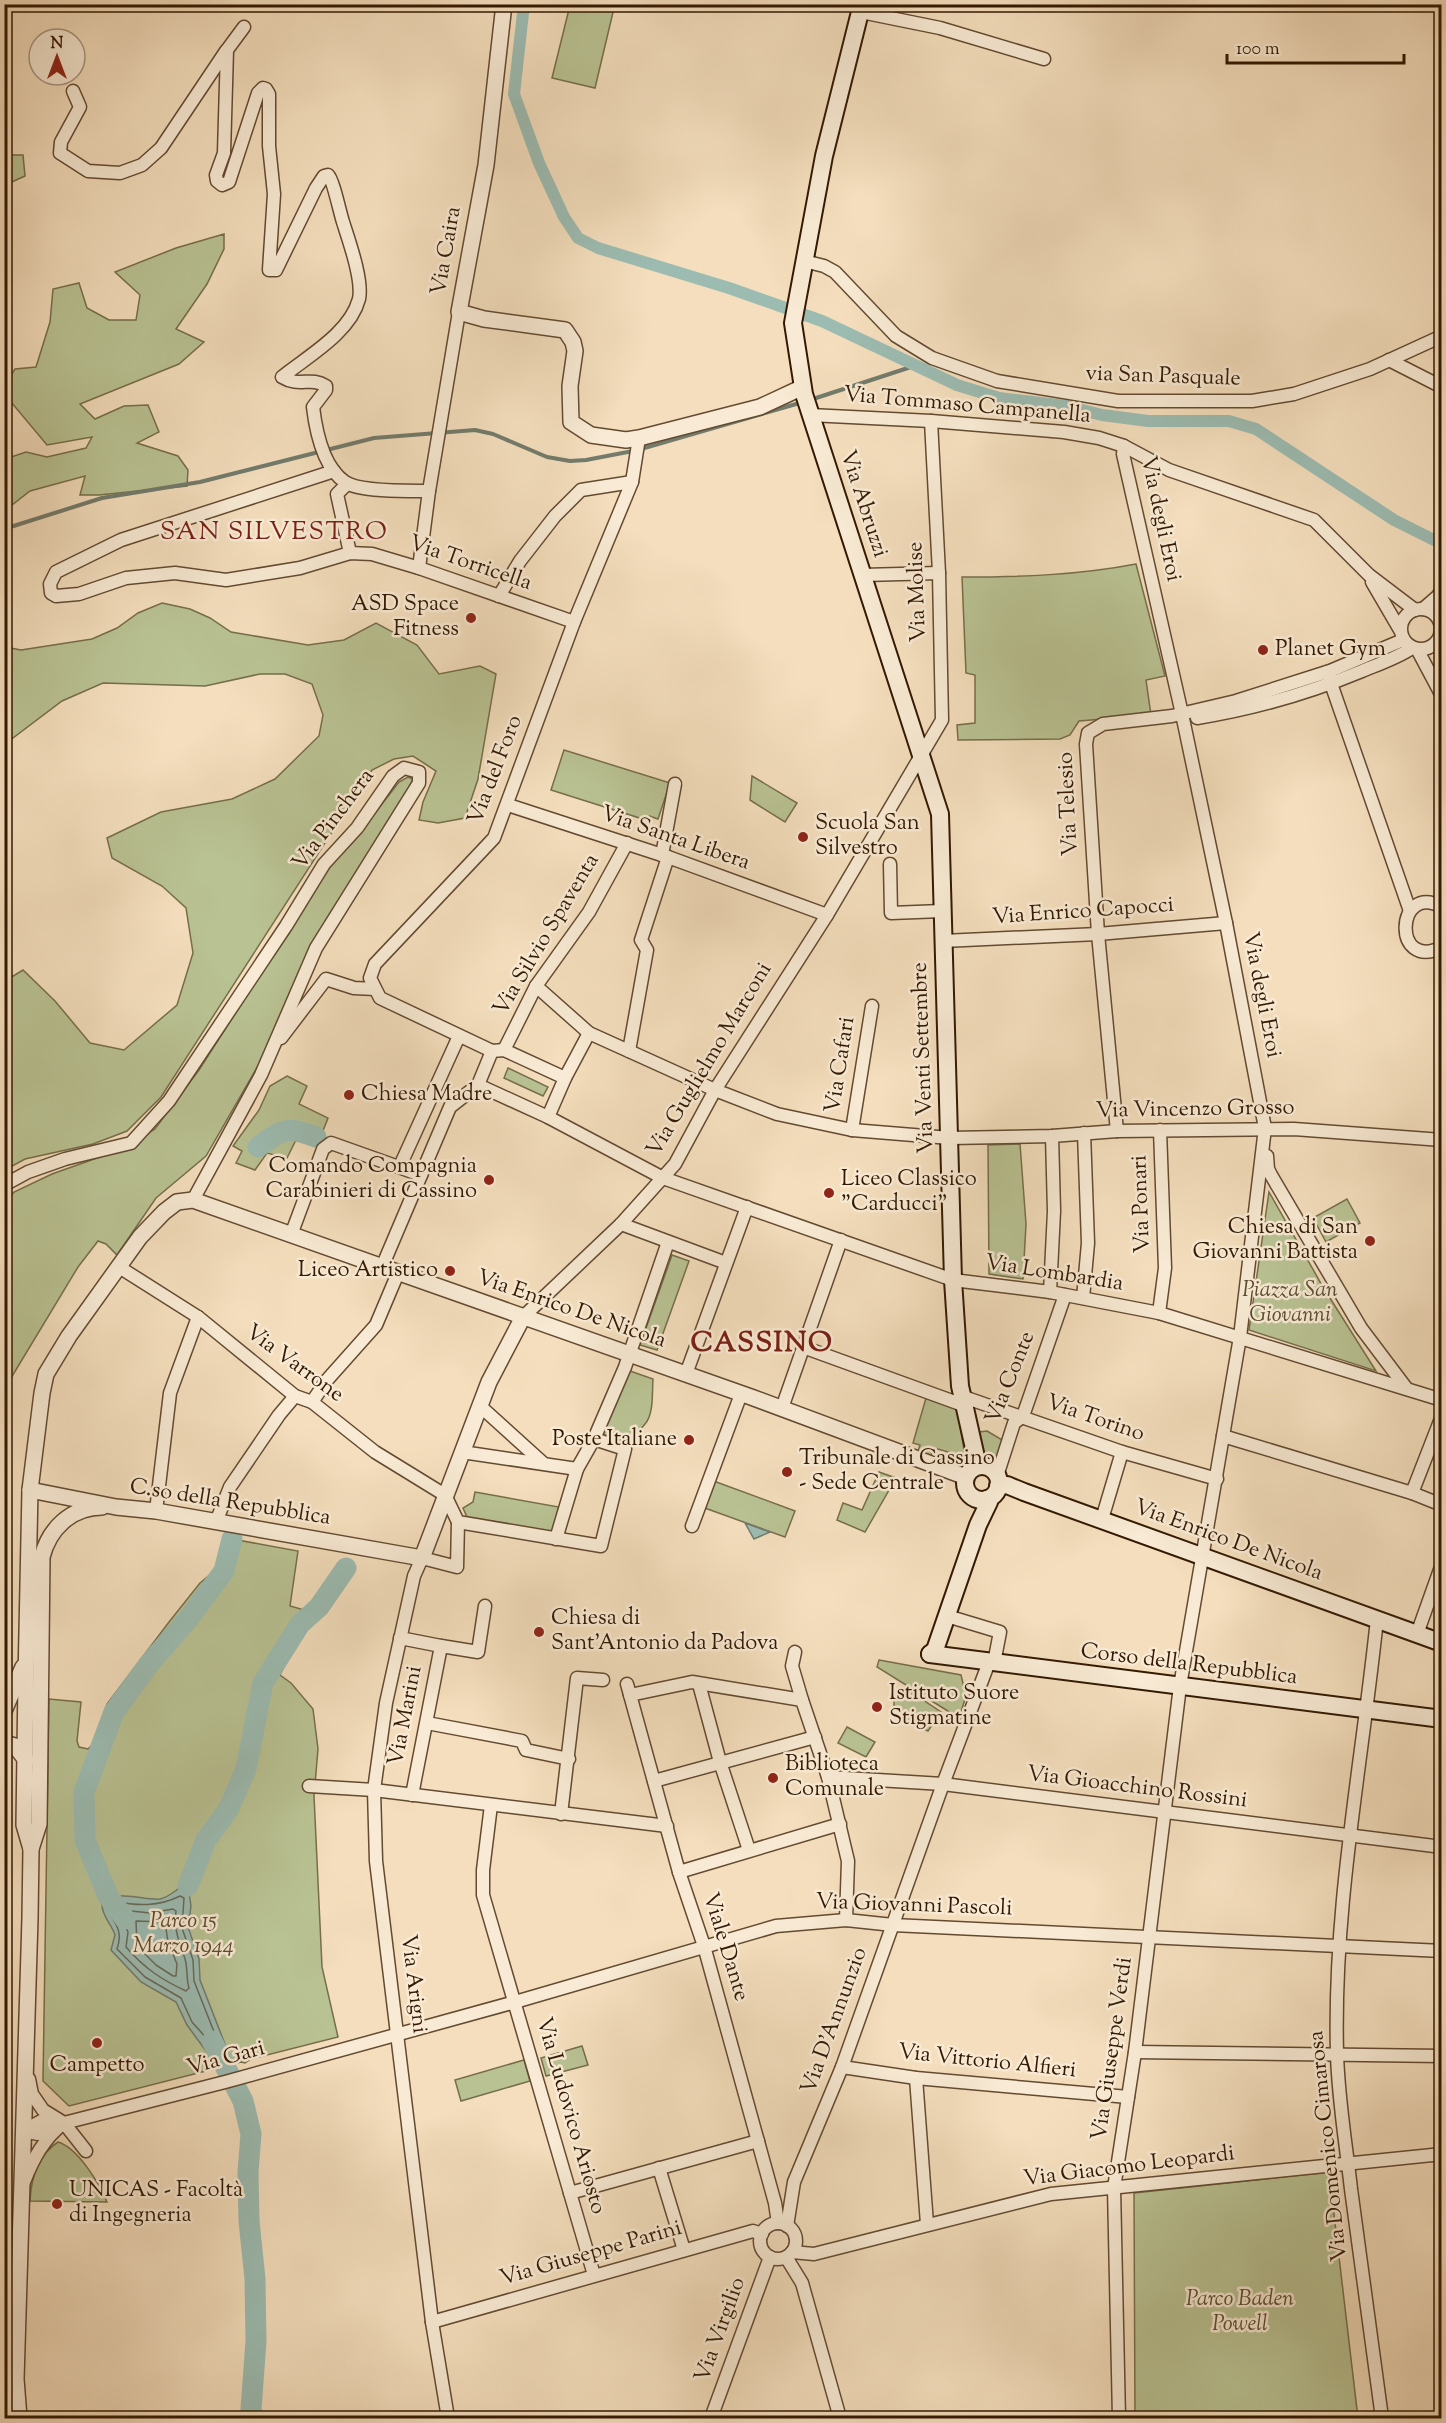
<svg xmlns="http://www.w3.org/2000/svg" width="1446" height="2423" font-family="'Sorts Mill Goudy',serif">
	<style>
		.green { fill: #b9c293; stroke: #766e4a; stroke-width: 1.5 }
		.water { fill: #9cbcb2; stroke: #727b6c; stroke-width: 1.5 }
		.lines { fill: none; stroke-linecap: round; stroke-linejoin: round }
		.shore { stroke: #686a5a; stroke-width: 1.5 }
		.stream { stroke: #727b6c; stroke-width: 4 }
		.canal { stroke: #9cbcb2; stroke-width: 12 }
		.river { stroke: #9cbcb2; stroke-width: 21 }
		.minor-casing { stroke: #634a31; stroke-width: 15 }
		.tertiary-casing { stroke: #634a31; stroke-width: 18 }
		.secondary-casing { stroke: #331902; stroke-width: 20 }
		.minor { stroke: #f8ead4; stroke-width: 12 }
		.tertiary { stroke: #f8ead4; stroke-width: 15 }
		.secondary { stroke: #f8ead4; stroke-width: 16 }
		.poi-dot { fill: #8f2418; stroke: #f8ead4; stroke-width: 2 }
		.labels { text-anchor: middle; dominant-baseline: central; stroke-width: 5; stroke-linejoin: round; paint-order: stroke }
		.street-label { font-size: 22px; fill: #331902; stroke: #f8ead4 }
		.poi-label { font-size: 22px; fill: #331902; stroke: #f8ead4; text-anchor: start }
		.park-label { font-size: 22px; font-style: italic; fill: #5b4c2e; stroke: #f8ead4 }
		.quarter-label { font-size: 26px; letter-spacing: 1.5px; fill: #7a1f14; stroke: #f8ead4 }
		.district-label { font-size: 28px; font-weight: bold; letter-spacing: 1.5px; fill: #7a1f14; stroke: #f8ead4 }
	</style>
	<rect width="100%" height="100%" fill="#f4debd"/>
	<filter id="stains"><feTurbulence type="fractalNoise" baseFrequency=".00333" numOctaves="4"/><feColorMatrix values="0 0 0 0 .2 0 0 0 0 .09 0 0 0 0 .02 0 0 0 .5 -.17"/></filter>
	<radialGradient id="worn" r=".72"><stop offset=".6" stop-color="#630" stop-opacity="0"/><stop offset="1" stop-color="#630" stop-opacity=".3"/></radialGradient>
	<g class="green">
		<polygon points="570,5 600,5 614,8 595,88 552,78"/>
		<polygon points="5,155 23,155 25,176 5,185"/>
		<polygon points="224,234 224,249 207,284 176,329 204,342 179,364 80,404 95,419 124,406 148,405 159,432 137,443 178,456 188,470 187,486 99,495 80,495 85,476 30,491 12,505 5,506 5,459 26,452 47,457 86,448 92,437 47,445 6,396 5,384 15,369 36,367 50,322 53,289 79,283 87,308 109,320 136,320 140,295 115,272 176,248"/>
		<path d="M 1136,564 L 1165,676 L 1146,680 L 1151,715 L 1079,721 L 1070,735 L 1060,739 L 958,740 L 957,725 L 975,723 L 975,675 L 966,673 L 962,577 C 1021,577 1079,575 1136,564 Z"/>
		<polygon points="162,603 190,609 210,618 231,632 308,645 344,640 376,623 417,645 439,674 480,666 496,674 478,779 465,818 438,823 419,820 423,802 436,771 413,756 394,759 372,770 161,1097 127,1131 93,1144 25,1159 5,1170 5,981 23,970 55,1001 90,1043 124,1050 177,1005 193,953 186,908 162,886 112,858 107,838 161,812 232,799 275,779 319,736 323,715 312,684 285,674 260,674 205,686 103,683 62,701 5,744 5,647 21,650 92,639 117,628 138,613"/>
		<polygon points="564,750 670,783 658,819 649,816 646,820 551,790"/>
		<polygon points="752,776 797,803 785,822 750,800"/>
		<polygon points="408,777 413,779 406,794 306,956 259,1064 206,1156 156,1198 117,1255 106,1244 98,1241 78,1267 5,1388 5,1203 14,1192 52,1174 125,1148 155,1129 199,1070 336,856 351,844 399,782"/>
		<polygon points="508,1068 548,1087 543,1096 504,1078"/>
		<polygon points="287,1076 307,1086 299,1104 328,1118 317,1146 297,1138 287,1158 267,1153 255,1170 236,1163 242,1151 233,1146 259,1110 270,1086"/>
		<polygon points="1020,1144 1026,1224 1023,1279 989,1274 988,1145"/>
		<polygon points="1269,1192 1323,1287 1376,1371 1249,1330"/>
		<polygon points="1347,1199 1360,1223 1326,1242 1313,1218"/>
		<polygon points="672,1255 689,1261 657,1350 640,1345"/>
		<path d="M 630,1371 L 653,1379 C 652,1392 654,1414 645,1424 C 640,1430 634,1436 629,1443 L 602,1434 Z"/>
		<polygon points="926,1398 957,1407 966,1462 963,1465 957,1466 955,1454 931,1447 932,1459 917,1454 920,1445 913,1443"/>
		<path d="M 987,1431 L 1004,1441 L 997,1463 C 982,1457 982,1446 979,1432 Z"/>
		<polygon points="879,1472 896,1478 865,1532 837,1520 843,1503 862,1510"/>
		<polygon points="711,1480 795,1511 785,1537 702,1507"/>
		<polygon points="475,1492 559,1507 555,1533 467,1517 463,1508 473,1502"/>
		<polygon points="232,1539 298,1551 290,1606 301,1609 297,1639 280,1675 291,1683 313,1709 318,1749 314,1796 322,1967 338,2037 251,2059 245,2063 241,2062 69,2106 43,2081 49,1699 81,1702 77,1741 79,1747 88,1749 97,1740 107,1704 169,1622 200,1583 212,1573"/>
		<polygon points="879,1660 961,1675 966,1696 959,1718 877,1667"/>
		<polygon points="900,1690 908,1690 941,1712 928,1731 896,1715 899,1711 894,1708 894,1698"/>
		<polygon points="847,1727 875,1742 866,1757 838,1743"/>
		<polygon points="582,2046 588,2065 546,2076 541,2058"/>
		<polygon points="524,2060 530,2081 461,2101 455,2080"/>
		<path d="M 58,2142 C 78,2148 99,2183 107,2202 L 30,2201 C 31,2178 38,2155 58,2142 Z"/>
		<polygon points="1329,2172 1358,2418 1135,2418 1134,2193"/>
	</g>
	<g class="water">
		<polygon points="745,1523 770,1532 754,1539"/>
		<path d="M 185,1885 L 188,1886 L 191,1906 L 188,1927 L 199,1959 L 200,1980 L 230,2057 L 230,2062 L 221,2067 L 214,2062 L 187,2025 L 176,2002 L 141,1982 L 111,1950 L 115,1935 C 112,1925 102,1916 102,1905 C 103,1887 148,1901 160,1899 C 170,1897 176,1889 185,1885 Z"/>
	</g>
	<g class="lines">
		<g class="shore">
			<path d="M 180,1896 L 184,1898 L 182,1928 L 193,1960 L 194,1981 L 220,2047 L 217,2050 L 192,2022 L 181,1998 L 145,1977 L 117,1949 C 126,1923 105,1920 109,1902 L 114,1901 C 137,1906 158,1907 180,1896 Z"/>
			<path d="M 173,1909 L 176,1911 C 173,1930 180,1942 185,1959 C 188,1969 186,1979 189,1988 L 186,1991 C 162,1980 144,1968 126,1947 L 128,1932 L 119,1913 L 122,1910 L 150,1913 Z"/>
			<polygon points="136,1921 165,1922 168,1942 177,1964 176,1976 173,1976 156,1965 137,1946"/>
		</g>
		<g class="stream">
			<polyline points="810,400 917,365"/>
			<polyline points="641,449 803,402"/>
			<polyline points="4,529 102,498 200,482 374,438 475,430 493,434 547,457 570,461 586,460 633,451"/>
		</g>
		<polyline class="canal" points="524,4 514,94 539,163 564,217 578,238 598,248 729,288 822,321 957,385 999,398 1066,406 1102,415 1148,421 1229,421 1256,429 1394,520 1442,544"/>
		<g class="river">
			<path d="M 258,1147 C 285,1128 285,1126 316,1137"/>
			<polyline points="188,1886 206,1840 228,1810 246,1769 263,1683 300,1624 319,1607 346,1568"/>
			<polyline points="125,1919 108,1896 85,1840 84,1792 114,1712 149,1664 189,1618 224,1571 232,1539"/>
			<polyline points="212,2041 243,2101 251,2134 248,2172 249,2221 255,2279 256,2341 251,2409 253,2418"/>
		</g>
		<g class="minor-casing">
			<g id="minor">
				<polyline points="861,12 940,28 1044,59"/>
				<path d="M 244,27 L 227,50 L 224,153 L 216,175 L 217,181 L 222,185 L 229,182 L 258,93 L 263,88 L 266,89 L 269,94 L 269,146 L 274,194 L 269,270 L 276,270 L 316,188 L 324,176 L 328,175 C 333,179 340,213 343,222 C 349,241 363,280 359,299 C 350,333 308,356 282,377 C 300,388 310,376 326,386 L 326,390 L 313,407 C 316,432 323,467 345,482 C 359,492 410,491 429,491"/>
				<polyline points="73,91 80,107 61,142 60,153 88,171 120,173 142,165 161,148 226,51"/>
				<polyline points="804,261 824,266 835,272 896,336 932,358 997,381 1118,401 1252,401 1294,394 1370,369 1442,336"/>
				<polyline points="1389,360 1442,387"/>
				<polyline points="810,415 931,421 1064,432 1099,438 1124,446 1169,470 1314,520 1369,575 1415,610"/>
				<polyline points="334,471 121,540 56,572 50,584 51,593 56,596 79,594 126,578 175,573 226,580 300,568 350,553 372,554 419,568 574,622"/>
				<polyline points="347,484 337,494 350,553"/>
				<polyline points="419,568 429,491 459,312"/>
				<polyline points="863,575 939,573"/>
				<polyline points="1372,582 1400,630"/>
				<polyline points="499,596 520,561 555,516 581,490 632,482"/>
				<polyline points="1423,609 1438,596 1442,589"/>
				<circle cx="1421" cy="629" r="20"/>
				<polyline points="1417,649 1442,696"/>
				<polyline points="1327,672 1410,911"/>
				<path d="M 1197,718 C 1253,709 1309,693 1362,671 C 1379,664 1397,658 1412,648"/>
				<polyline points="508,805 668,857 827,915"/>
				<polyline points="662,855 675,784"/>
				<polyline points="890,864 891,913 942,911"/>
				<path d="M 1442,907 C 1395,881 1392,973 1442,947"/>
				<polyline points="943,941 1098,934 1226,923"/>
				<polyline points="536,986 589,1033 715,1090 777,1114 852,1130 950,1138 1052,1136 1117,1131 1294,1129 1442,1140"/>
				<polyline points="281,1038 326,979 354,988 375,989"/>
				<polyline points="504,1050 536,986 589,912 627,843"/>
				<polyline points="492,1051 380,998 370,978 375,964 494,838 574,622 632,482 639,438"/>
				<polyline points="629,1051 647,950 641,940 668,857"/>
				<polyline points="565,1078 589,1033"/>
				<polyline points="478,1085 548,1117 663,1178 953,1280 1050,1292 1159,1313 1442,1400"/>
				<polyline points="852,1130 872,1006"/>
				<polyline points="1117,1131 1098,934 1086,744 1088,733 1103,724 1172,716 1236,701 1330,671 1403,640"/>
				<polyline points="1267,1156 1268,1169 1271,1175 1361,1328 1407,1389"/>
				<polyline points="400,1166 459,1036"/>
				<polyline points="4,1185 28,1172 65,1159 131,1143 169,1101 286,926 324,864 357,828 393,776 404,768 419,772 419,783 316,948 261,1075 193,1200"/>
				<polyline points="621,1224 726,1263"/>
				<polyline points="291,1235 323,1149 331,1143 421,1175"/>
				<polyline points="119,1267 198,1317 295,1396 312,1402 375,1452 445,1495 458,1522 601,1546 625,1449 594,1439"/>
				<polyline points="382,1267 450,1107 478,1085 492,1051 504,1050 565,1078 548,1117"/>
				<polyline points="1050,1292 1054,1211 1052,1136"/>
				<polyline points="1083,1298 1088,1243 1084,1133"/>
				<polyline points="1159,1313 1165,1268 1160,1130"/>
				<polyline points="523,1317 621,1224 675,1164 715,1090 827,915 942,720 939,573 931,421"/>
				<polyline points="803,1347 963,1405"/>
				<polyline points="686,1374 747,1207"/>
				<polyline points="961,1396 1122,1452 1217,1479"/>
				<polyline points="312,1402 327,1380 376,1325 398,1273"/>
				<polyline points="480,1406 543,1463"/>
				<polyline points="782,1408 841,1240"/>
				<polyline points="1223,1436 1412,1493 1442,1505"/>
				<polyline points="462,1452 577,1469"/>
				<polyline points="997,1476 1014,1423 1023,1416 1065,1295"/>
				<polyline points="1412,1493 1442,1416"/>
				<polyline points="156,1511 170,1393 198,1317"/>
				<polyline points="1102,1519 1122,1452"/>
				<polyline points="216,1522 230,1487 279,1415 295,1396"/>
				<polyline points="692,1526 741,1394"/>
				<polyline points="556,1539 577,1469 594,1439 625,1367 668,1242"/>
				<polyline points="947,1616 1000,1632 994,1663"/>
				<path d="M 1377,1619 C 1362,1764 1333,1907 1337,2053 C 1338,2098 1346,2144 1351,2189 C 1361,2265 1372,2342 1382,2418"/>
				<polyline points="1417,1634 1442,1564"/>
				<polyline points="400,1638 441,1646"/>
				<polyline points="795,1652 792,1666 802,1700"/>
				<polyline points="627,1684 679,1872 704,1946 775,2203 778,2223"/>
				<polyline points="699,1684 720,1762 749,1850"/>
				<polyline points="630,1695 692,1682 802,1700 828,1777 848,1861 846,1920"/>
				<polyline points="427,1723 522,1741 526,1750 569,1759"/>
				<polyline points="828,1777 943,1784 1442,1847"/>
				<polyline points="654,1781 815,1737"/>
				<polyline points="309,1786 374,1790 667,1826"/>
				<polyline points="412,1795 441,1646 478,1652 485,1606"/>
				<polyline points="491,1805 483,1870 483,1895 594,2275"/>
				<polyline points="561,1814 577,1678 603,1680"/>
				<polyline points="679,1872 840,1824"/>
				<polyline points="1135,2052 1442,2056"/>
				<polyline points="842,2067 916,2078 1128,2097"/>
				<polyline points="916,2078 927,2224"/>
				<polyline points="29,2079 32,2094 43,2110 64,2123 86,2151"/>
				<polyline points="23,2131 43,2120 57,2121"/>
				<polyline points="23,2131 38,2134 57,2128"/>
				<polyline points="659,2168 684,2250"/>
				<path d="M 24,2182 C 33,2159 44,2138 64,2123 L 225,2082 L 515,2002 L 776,1926 L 846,1920 L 893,1925 L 1442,1951"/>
				<polyline points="570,2193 758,2141"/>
				<circle cx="778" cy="2241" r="18"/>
				<polyline points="787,2226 794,2182 842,2067 943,1784 989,1662"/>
				<polyline points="792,2252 814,2254 1051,2194 1442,2154"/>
				<polyline points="786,2257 802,2283 840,2418"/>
				<polyline points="432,2322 753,2231 762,2234"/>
				<polyline points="448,2418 432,2322 376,1861 374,1790 386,1703 414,1576 422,1558 457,1567 458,1522"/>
				<polyline points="711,2418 770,2257"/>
				<polyline points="1119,2418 1114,2188 1135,2052 1180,1686 1240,1337 1265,1128 1226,923 1182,714 1123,454 1124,446"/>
			</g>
		</g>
		<g class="tertiary-casing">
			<g id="tertiary">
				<polyline points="504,4 486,165 459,312 484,319 565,330 573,342 575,351 570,386 571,422 591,435 626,440 639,438 760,407 803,387"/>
				<polyline points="30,1490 116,1507 156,1511 422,1558 489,1382 523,1317"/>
				<polyline points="4,1711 23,1667"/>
				<polyline points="4,1743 15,1746 26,1760"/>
				<path d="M 31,1849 L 39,1824 L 42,1557 C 49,1529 71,1507 102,1507"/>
				<polyline points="19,2418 16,2379 30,1918 31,1849 24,1825 26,1679 30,1490 42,1393 46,1374 69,1336 140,1237 164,1212 177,1202 193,1200 751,1397 966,1477"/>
			</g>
		</g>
		<g class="secondary-casing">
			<g id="secondary">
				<polyline points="862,4 824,156 793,323 804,394 940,814 953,1280 960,1386 978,1466"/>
				<circle cx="982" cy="1483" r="17"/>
				<polyline points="998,1486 1007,1485 1024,1492 1442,1643"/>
				<polyline points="930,1654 1442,1719"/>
				<polyline points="930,1654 935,1650 978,1525 989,1502 987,1499"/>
			</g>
		</g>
		<use href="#minor" class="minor"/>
		<use href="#tertiary" class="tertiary"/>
		<use href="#secondary" class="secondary"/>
	</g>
	<g class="poi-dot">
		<circle cx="471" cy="618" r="6"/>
		<circle cx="1263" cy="650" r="6"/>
		<circle cx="803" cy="837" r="6"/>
		<circle cx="349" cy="1095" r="6"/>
		<circle cx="489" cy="1180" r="6"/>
		<circle cx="829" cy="1193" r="6"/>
		<circle cx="1370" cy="1241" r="6"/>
		<circle cx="450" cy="1271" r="6"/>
		<circle cx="689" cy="1440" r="6"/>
		<circle cx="787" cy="1472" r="6"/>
		<circle cx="539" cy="1632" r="6"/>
		<circle cx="877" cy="1707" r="6"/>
		<circle cx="773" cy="1778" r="6"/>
		<circle cx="97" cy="2043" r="6"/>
		<circle cx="57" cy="2204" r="6"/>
	</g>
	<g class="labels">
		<g class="street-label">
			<text transform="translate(447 251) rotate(-80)">Via Caira</text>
			<text transform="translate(1163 377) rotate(2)">via San Pasquale</text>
			<text transform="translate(967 406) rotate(5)">Via Tommaso Campanella</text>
			<text transform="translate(863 504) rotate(72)">Via Abruzzi</text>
			<text transform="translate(1160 519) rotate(78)">Via degli Eroi</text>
			<text transform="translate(470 564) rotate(19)">Via Torricella</text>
			<text transform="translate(918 592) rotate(-92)">Via Molise</text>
			<text transform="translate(496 770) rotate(-69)">Via del Foro</text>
			<text transform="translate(1069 804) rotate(-93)">Via Telesio</text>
			<text transform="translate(334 820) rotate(-53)">Via Pinchera</text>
			<text transform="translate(675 839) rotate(19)">Via Santa Libera</text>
			<text transform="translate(1083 912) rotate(-4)">Via Enrico Capocci</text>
			<text transform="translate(547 935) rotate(-59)">Via Silvio Spaventa</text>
			<text transform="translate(1261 995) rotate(79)">Via degli Eroi</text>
			<text transform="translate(924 1058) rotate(-92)">Via Venti Settembre</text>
			<text transform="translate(710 1060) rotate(-59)">Via Guglielmo Marconi</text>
			<text transform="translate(841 1065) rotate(-81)">Via Cafari</text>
			<text transform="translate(1195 1110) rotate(-1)">Via Vincenzo Grosso</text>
			<text transform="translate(1142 1204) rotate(-92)">Via Ponari</text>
			<text transform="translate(1054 1274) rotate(9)">Via Lombardia</text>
			<text transform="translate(571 1310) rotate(19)">Via Enrico De Nicola</text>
			<text transform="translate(294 1364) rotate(36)">Via Varrone</text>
			<text transform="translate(1011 1378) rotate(-68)">Via Conte</text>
			<text transform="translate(1095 1419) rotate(19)">Via Torino</text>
			<text transform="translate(230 1503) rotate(9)">C.so della Repubblica</text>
			<text transform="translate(1228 1541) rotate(20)">Via Enrico De Nicola</text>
			<text transform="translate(1189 1665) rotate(7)">Corso della Repubblica</text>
			<text transform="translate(406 1716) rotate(-79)">Via Marini</text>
			<text transform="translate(1137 1788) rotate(7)">Via Gioacchino Rossini</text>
			<text transform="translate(914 1906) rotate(2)">Via Giovanni Pascoli</text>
			<text transform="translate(725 1947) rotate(73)">Viale Dante</text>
			<text transform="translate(413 1984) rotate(83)">Via Arigni</text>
			<text transform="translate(835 2021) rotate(-70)">Via D'Annunzio</text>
			<text transform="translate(1113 2049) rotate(-82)">Via Giuseppe Verdi</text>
			<text transform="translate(226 2059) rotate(-15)">Via Gari</text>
			<text transform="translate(987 2062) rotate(6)">Via Vittorio Alfieri</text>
			<text transform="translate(570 2116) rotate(74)">Via Ludovico Ariosto</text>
			<text transform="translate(1329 2146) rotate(-96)">Via Domenico Cimarosa</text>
			<text transform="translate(1129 2167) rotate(-7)">Via Giacomo Leopardi</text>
			<text transform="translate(591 2254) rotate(-16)">Via Giuseppe Parini</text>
			<text transform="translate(721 2330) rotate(-70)">Via Virgilio</text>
		</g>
		<g class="poi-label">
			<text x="459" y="605" text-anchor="end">ASD Space<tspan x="459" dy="25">Fitness</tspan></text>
			<text x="1275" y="650">Planet Gym</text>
			<text x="815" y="824">Scuola San<tspan x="815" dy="25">Silvestro</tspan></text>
			<text x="361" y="1095">Chiesa Madre</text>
			<text x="477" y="1167" text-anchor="end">Comando Compagnia<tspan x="477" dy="25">Carabinieri di Cassino</tspan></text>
			<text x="841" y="1180">Liceo Classico<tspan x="841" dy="25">"Carducci"</tspan></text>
			<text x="1358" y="1228" text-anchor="end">Chiesa di San<tspan x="1358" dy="25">Giovanni Battista</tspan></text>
			<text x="438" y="1271" text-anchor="end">Liceo Artistico</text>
			<text x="677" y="1440" text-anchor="end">Poste Italiane</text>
			<text x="799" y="1459">Tribunale di Cassino<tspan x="799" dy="25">- Sede Centrale</tspan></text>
			<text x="551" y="1619">Chiesa di<tspan x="551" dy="25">Sant'Antonio da Padova</tspan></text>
			<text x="889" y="1694">Istituto Suore<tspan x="889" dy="25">Stigmatine</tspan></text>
			<text x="785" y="1765">Biblioteca<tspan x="785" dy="25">Comunale</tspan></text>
			<text x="97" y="2066" text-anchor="middle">Campetto</text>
			<text x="69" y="2191">UNICAS - Facoltà<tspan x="69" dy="25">di Ingegneria</tspan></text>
		</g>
		<g class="park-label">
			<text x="1290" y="1291">Piazza San<tspan x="1290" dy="25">Giovanni</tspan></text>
			<text x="183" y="1922">Parco 15<tspan x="183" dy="25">Marzo 1944</tspan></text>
			<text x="1240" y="2300">Parco Baden<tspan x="1240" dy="25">Powell</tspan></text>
		</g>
		<g class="quarter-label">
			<text x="274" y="532">SAN SILVESTRO</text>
		</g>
		<g class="district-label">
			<text x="762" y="1344">CASSINO</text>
		</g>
	</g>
	<rect width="1446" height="2423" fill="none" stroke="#f4debd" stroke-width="24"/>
	<rect x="6" y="6" width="1434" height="2411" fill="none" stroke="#331902" stroke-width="3"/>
	<rect x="12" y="12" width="1422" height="2399" fill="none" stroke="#331902" stroke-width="1.5"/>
	<g transform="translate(57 57)"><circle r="28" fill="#f8ead4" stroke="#a99680" stroke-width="1.5"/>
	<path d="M0-4.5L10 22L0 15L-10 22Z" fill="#8f2418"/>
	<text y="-9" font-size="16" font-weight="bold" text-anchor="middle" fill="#331902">N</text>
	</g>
	<path d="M1227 54v9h177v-9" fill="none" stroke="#331902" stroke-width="3"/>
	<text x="1236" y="54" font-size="18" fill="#331902" stroke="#f8ead4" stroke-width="4.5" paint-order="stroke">100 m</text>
	<rect width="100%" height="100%" filter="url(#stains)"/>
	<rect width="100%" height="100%" fill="url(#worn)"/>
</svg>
